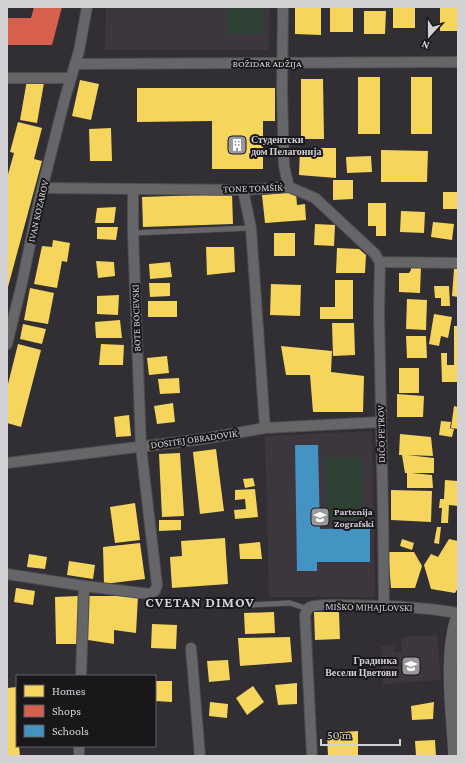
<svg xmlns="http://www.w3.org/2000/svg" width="465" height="763" font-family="'Crimson Pro',serif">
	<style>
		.built { fill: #3d363f }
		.green { fill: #2f4134 }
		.homes { fill: #f6d55c }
		.shops { fill: #d6604d }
		.schools { fill: #4393c3 }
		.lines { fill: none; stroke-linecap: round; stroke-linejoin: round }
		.service-casing { stroke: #4e4c4f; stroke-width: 6 }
		.minor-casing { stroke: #4e4c4f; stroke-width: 12 }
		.tertiary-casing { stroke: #4e4c4f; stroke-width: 14 }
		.service { stroke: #666567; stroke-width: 5 }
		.minor { stroke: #666567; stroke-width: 10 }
		.tertiary { stroke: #666567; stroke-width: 13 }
		.labels { text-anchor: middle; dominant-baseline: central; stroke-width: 4; stroke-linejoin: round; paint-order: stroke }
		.street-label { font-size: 10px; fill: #d4d1d5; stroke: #19171a }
		.poi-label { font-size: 10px; font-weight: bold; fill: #d4d1d5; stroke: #19171a; text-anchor: start }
		.district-label { font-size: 14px; font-weight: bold; letter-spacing: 1px; fill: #d4d1d5; stroke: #19171a }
	</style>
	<rect width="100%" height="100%" fill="#312f33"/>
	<g class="built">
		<polygon points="106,7 270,7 269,50 105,50"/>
		<polygon points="372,431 375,597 269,597 265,436"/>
		<polygon points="437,635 441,680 383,684 381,646 395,645 395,652 402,652 401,637"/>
	</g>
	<g class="green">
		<polygon points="227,7 264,7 264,34 228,34"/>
		<polygon points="324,457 362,457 364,520 327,520"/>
	</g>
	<g class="homes">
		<polygon points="295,7 321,7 321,35 295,34"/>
		<rect x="330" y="7" width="23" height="25"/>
		<rect x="393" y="7" width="22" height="21"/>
		<rect x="440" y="7" width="18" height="24"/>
		<polygon points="364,11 386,11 385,34 364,34"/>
		<rect x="358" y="77" width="22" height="57"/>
		<rect x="411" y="77" width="21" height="57"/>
		<polygon points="301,79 323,79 324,139 301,139"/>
		<polygon points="27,80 44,83 37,123 20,120"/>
		<polygon points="80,80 99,84 91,120 72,116"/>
		<polygon points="137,88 275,88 275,121 263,121 263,169 212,169 212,121 137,122"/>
		<polygon points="18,122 42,128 34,159 42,161 8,287 7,178 14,153 10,152"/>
		<polygon points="111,128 112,161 90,161 89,129"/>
		<polygon points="300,148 336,148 336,178 299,175"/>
		<polygon points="381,150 428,151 427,182 381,182"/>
		<polygon points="371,156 372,172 347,173 346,157"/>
		<polygon points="333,180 353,180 353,199 333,200"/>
		<polygon points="296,192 297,205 305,204 306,220 265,223 262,195"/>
		<rect x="443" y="192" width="15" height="17"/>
		<polygon points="232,194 233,224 143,227 142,197"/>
		<polygon points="368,203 386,203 386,236 376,236 376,226 368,226"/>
		<polygon points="116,207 114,223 95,223 97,208"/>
		<polygon points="401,211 425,212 424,233 400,232"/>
		<polygon points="433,222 454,224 452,240 431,237"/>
		<polygon points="315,224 335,225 334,246 314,245"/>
		<polygon points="97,227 118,227 116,240 97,239"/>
		<rect x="274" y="233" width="21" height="23"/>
		<polygon points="53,240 70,243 67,262 62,261 57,288 34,284 42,246 52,247"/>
		<polygon points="206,247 234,247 235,272 207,275"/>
		<polygon points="337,248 359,249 366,255 365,273 336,273"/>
		<polygon points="96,261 114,262 115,276 98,278"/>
		<polygon points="170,262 172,277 150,279 149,264"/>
		<polygon points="411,266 421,266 420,293 399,292 399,273 409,273 411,270"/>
		<polygon points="454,269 458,269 458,297 452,296"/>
		<polygon points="335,280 353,280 353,319 320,319 320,307 335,307"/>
		<polygon points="149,283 170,283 170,296 150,297"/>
		<polygon points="271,284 301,285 300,316 270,315"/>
		<polygon points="434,286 449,286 450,306 441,306 441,298 435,298"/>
		<polygon points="30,288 54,293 48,324 24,320"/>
		<polygon points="119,295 118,315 97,314 97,296"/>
		<polygon points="407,299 427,300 426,330 406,329"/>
		<rect x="148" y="301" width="29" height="16"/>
		<polygon points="434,314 452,317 448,338 441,336 439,346 429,344"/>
		<polygon points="120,320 122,338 96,338 95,322"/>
		<polygon points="332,323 354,323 355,355 333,356"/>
		<polygon points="23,324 46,329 42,344 20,339"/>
		<polygon points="454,326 458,326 458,382 442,382 441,353 447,353 447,365 454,365"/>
		<polygon points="406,336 426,336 427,358 407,358"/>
		<polygon points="18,344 41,350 21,427 7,423 7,388"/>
		<polygon points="101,344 124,345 123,365 99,365"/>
		<polygon points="281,346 332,351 331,372 364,376 363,412 313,412 310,375 286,375"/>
		<polygon points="167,356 169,373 149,375 147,358"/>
		<rect x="399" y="368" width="20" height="25"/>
		<polygon points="179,378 180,393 160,394 158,379"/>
		<polygon points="397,394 424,396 423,417 397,417"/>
		<polygon points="173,403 175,422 157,424 154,406"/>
		<polygon points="454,406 458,407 458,429 451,428"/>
		<polygon points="129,415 131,436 116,437 114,417"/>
		<polygon points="441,421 451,422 450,428 449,428 454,429 452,437 439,435"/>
		<polygon points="400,434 431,437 433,456 407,455 434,458 434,473 411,473 432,475 433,488 407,488 407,473 405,473 402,455 399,455"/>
		<polygon points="216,449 224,511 200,514 193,452"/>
		<polygon points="180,453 184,516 162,517 159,454"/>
		<polygon points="253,478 255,486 245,488 243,479"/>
		<polygon points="445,480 458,481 458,506 449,505 448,523 441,523 442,508 439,508 440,499 444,499"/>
		<polygon points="255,489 258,517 235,519 234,510 246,509 245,499 235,500 235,490"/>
		<polygon points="391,490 432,491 431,522 391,520"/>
		<polygon points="135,503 140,540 115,543 110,507"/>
		<polygon points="159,520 181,520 181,530 159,531"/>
		<polygon points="437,527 441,527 439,544 434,543"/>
		<polygon points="225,538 228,584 172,588 170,557 182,556 181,541"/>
		<polygon points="402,539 414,543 412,550 400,546"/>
		<polygon points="449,539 458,541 458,588 455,593 431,589 424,565 431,554 438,557"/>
		<polygon points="260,542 262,559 240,559 239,544"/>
		<polygon points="140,543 145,579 104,584 103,547"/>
		<polygon points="388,552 414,552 422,566 415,588 391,588"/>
		<polygon points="29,554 47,557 45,569 27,567"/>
		<polygon points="69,561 95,565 93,579 67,575"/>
		<polygon points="16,588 35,591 33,605 14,602"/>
		<polygon points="78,596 79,644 56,644 55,597"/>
		<polygon points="87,596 138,596 136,633 114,630 114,644 88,640"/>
		<polygon points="274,612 275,633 245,634 244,613"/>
		<polygon points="314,612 339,612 340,639 315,640"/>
		<polygon points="152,624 177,625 176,649 151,648"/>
		<polygon points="290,637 292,662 240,666 238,638"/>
		<polygon points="228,660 230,680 209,682 207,661"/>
		<polygon points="155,681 172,681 172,702 155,701"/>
		<polygon points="297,683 297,704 278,705 275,685"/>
		<polygon points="253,686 264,702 247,715 236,698"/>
		<polygon points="17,687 17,746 19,746 20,756 7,756 7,688"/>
		<polygon points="210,702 228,704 227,718 209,716"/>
		<polygon points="434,702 433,719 412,720 411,706"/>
		<polygon points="358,731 358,756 328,756 327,733"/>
		<polygon points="435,740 436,756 416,756 415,741"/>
	</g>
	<polygon class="shops" points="34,7 62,7 52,45 7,45 7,18 31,18"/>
	<polygon class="schools" points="295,445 318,445 320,529 370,528 370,562 317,562 317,571 297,571"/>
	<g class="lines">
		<g class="service-casing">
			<g id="service">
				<polyline points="133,233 251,228"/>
				<polyline points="249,605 290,603 308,609"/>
			</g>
		</g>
		<g class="minor-casing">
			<g id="minor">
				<polyline points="283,7 282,92 284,165 286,175 289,187"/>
				<polyline points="75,64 458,62"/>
				<polyline points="7,78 71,78"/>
				<polyline points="43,188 243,190 289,187 315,198 375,254 380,262 458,263"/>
				<polyline points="243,190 251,228 265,428"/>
				<polyline points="380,262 379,312 383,513 384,606"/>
				<polyline points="7,344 22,283 39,201 65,98 79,51 87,7"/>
				<polyline points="7,463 203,439 265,428 381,422"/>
				<polyline points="7,574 84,586 81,676"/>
				<polyline points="84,586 150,594 155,591 157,585 141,447 133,233 133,190"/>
				<polyline points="191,648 200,756"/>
				<polyline points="79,756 79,746"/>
				<path d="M 312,756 L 305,615 C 306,612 307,609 310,607 C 316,604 333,605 340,605 C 380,606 419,606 458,613"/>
			</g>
		</g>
		<g class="tertiary-casing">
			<path id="tertiary" d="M 455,756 C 453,713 444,656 458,615"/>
		</g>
		<use href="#service" class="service"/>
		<use href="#minor" class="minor"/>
		<use href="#tertiary" class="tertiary"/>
	</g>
	<defs>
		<g id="building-square" transform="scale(1)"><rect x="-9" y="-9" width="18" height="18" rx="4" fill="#9b989c" stroke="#19171a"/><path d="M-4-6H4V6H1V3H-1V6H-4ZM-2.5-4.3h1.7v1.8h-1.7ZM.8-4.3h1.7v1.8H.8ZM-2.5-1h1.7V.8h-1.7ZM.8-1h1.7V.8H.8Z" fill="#fff"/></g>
		<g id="school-square" transform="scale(1)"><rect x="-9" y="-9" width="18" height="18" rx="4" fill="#9b989c" stroke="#19171a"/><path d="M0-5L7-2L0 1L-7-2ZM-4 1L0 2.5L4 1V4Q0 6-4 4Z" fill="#fff"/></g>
	</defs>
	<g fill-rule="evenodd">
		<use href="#building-square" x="237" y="145"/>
		<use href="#school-square" x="320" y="517"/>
		<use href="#school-square" x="411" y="666"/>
	</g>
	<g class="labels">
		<g class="street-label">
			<text x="267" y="63">BOŽIDAR ADŽIJA</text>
			<text transform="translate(253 188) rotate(-2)">TONE TOMŠIḰ</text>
			<text transform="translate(38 211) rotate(-77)">IVAN KOZAROV</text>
			<text transform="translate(136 318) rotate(-92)">BOTE BOCEVSKI</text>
			<text transform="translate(381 434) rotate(-91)">DIČO PETROV</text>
			<text transform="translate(194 439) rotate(-8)">DOSITEJ OBRADOVIḰ</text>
			<text transform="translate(369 607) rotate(1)">MIŠKO MIHAJLOVSKI</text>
		</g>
		<g class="poi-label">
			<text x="251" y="139">Студентски<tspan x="251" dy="12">дом Пелагонија</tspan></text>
			<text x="334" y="511">Partenija<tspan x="334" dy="12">Zografski</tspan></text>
			<text x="397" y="660" text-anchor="end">Градинка<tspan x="397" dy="12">Весели Цветови</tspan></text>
		</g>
		<g class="district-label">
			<text x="200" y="602">CVETAN DIMOV</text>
		</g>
	</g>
	<rect width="465" height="763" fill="none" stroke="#d4d1d5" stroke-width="16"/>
	<rect x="16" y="675" width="140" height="72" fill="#19171a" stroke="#646165"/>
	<rect x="24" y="685" width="20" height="12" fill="#f6d55c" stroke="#646165"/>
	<text x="52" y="695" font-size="12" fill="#d4d1d5">Homes</text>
	<rect x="24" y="705" width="20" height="12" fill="#d6604d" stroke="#646165"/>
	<text x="52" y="715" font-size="12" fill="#d4d1d5">Shops</text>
	<rect x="24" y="725" width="20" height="12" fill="#4393c3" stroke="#646165"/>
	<text x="52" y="735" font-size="12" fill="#d4d1d5">Schools</text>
	<g transform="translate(429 36) rotate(201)" stroke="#19171a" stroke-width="3" paint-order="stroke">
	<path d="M0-3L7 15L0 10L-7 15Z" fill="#d4d1d5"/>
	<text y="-6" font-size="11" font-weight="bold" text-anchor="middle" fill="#d4d1d5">N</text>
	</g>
	<path d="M321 739v6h79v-6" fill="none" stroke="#d4d1d5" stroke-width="2"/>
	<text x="327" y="739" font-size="12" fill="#d4d1d5" stroke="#19171a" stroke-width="3" paint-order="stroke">50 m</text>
</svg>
